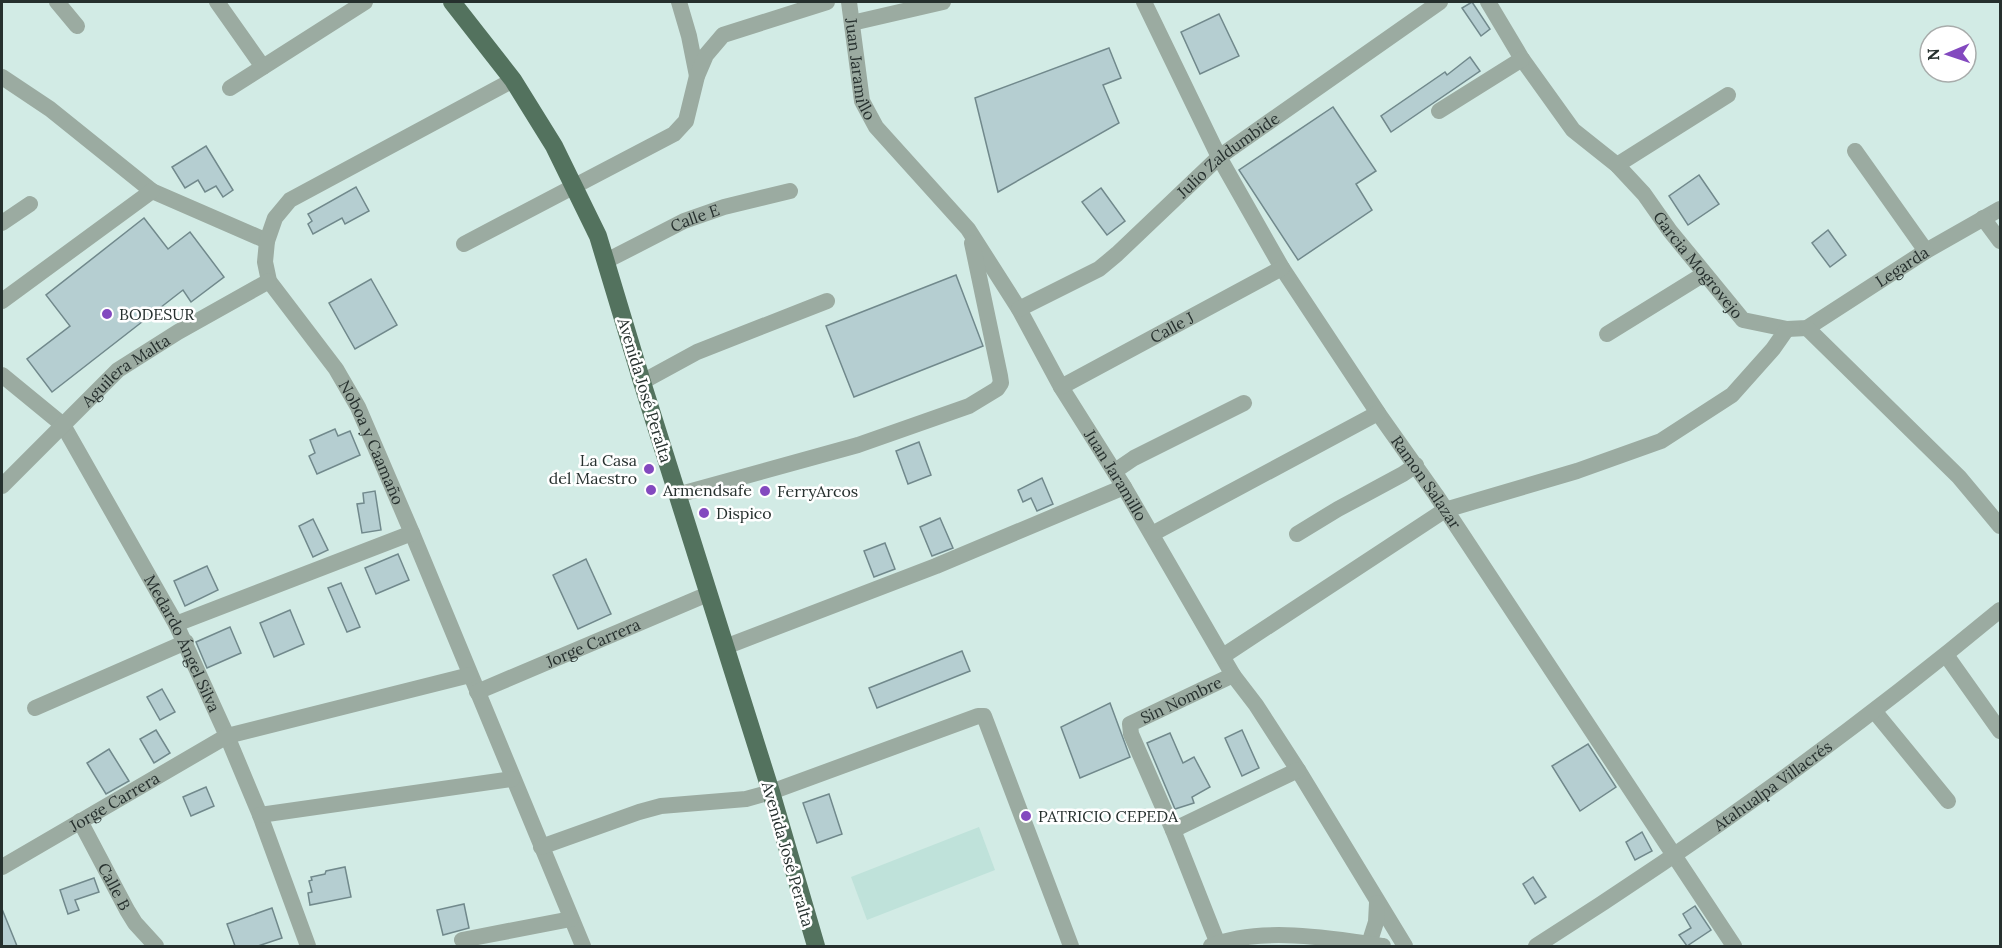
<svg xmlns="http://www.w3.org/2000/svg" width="2002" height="948" font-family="Lora,serif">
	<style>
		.built { fill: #bfe2da }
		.building { fill: #b5ced1; stroke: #71898c; stroke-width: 1.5 }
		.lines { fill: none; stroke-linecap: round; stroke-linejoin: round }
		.minor { stroke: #9baba1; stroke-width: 16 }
		.trunk { stroke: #53725e; stroke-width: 18 }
		.poi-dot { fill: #8349bf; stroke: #fff; stroke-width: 2 }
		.labels { text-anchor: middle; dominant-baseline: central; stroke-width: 5; stroke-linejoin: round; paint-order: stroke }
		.street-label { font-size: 16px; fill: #26302e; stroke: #fff }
		.poi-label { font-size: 16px; fill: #26302e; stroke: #fff; text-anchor: start }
	</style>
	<rect width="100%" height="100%" fill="#d2ebe5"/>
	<polygon class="built" points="979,827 995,870 867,920 851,877"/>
	<g class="building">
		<polygon points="1472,2 1490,29 1481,36 1462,8"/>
		<polygon points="1219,14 1239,56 1200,74 1181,32"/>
		<polygon points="1109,48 1121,78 1103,85 1119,123 998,192 975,98"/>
		<polygon points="1470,57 1480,71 1391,132 1381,116 1445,72 1447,75"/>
		<polygon points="1333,107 1376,171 1356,184 1372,210 1298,260 1239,170"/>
		<polygon points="206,146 233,190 223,197 216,186 205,192 198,180 185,188 172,167"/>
		<polygon points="1699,175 1719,204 1688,225 1669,196"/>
		<polygon points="356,187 369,211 345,224 342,218 313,234 308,224 312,221 308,214"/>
		<polygon points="1101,188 1125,221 1107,235 1082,202"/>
		<polygon points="144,218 168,249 190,232 224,277 191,302 183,290 52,392 27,359 70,326 46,295"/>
		<polygon points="1828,230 1846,255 1830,267 1812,243"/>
		<polygon points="956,275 983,346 854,397 826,326"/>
		<polygon points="371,279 397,325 355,349 329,303"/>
		<polygon points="335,429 338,436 350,431 360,455 317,474 309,456 315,453 310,440"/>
		<polygon points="919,442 931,475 908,484 896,451"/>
		<polygon points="1042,478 1053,504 1037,511 1031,498 1023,502 1018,490"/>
		<polygon points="375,491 381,530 362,533 357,504 364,503 363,493"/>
		<polygon points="940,518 953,548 932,556 920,527"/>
		<polygon points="313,519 328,550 313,557 299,526"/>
		<polygon points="885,543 895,569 874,577 864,551"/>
		<polygon points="398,554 409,580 376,594 365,568"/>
		<polygon points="586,559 611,614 578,629 553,575"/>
		<polygon points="207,566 218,590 185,606 174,581"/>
		<polygon points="341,583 360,627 347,632 328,588"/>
		<polygon points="290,610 304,644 274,657 260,623"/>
		<polygon points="230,627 241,653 207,668 196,642"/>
		<polygon points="962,651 970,671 877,708 869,688"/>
		<polygon points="162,689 175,712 160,720 147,697"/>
		<polygon points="1110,703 1130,757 1080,778 1061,727"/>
		<polygon points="156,730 170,753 154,763 140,739"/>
		<polygon points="1242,730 1259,768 1242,776 1225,738"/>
		<polygon points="1170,733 1183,763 1194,757 1210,787 1192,797 1194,803 1175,809 1147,743"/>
		<polygon points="1588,744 1616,787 1580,811 1552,766"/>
		<polygon points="109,749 129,781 106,794 87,763"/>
		<polygon points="206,787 214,806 191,816 183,797"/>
		<polygon points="829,794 842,834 817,843 803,803"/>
		<polygon points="1642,832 1652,851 1635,860 1626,842"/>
		<polygon points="345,867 351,897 310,905 308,893 312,892 309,881 312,880 311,877 325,874 326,871"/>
		<polygon points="1533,877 1546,897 1535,904 1523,884"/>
		<polygon points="94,878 99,892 75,900 79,910 68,914 60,890"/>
		<polygon points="464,904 469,928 443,935 437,910"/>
		<polygon points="1695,906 1711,930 1687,946 1679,935 1691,928 1683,914"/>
		<polygon points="272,908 282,938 258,946 235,946 227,924"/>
		<polygon points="2,909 17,946 2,946"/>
	</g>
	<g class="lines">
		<g class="minor">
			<polyline points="57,2 77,26"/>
			<polyline points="217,2 263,67"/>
			<polyline points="679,2 689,36 697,76"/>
			<path id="s1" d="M 849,2 L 862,101 L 876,127 L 968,229 L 1019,309 L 1061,387 L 1124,487 L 1233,675 L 1256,705 L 1298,770 L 1405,946"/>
			<path id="s2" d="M 1144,2 L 1219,157 L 1282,268 L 1378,413 L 1436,495 L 1734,946"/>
			<path id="s3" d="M 1488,2 L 1522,59 L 1573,130 L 1617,165 L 1644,194 L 1670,231 L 1743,320 L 1787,329 L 1807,328 L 1926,251 L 2000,209"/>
			<polyline points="852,23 943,2"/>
			<polyline points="2,77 50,109 152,191 267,241"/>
			<path id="s4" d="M 513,80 L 290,200 L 275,218 L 267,241 L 265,262 L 269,281 L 336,369 L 358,407 L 412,533 L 583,946"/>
			<polyline points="230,88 365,2"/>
			<polyline points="1439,111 1522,59"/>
			<polyline points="1855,151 1926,251"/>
			<polyline points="1617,165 1728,95"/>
			<polyline points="1983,218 2000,241"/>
			<polyline points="2,223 30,204"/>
			<polyline points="464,244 674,134 686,121 697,76 706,55 723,35 827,2"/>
			<path id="s5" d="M 606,261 L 684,221 L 724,207 L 790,191"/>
			<polyline points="2,301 152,191"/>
			<path id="s6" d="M 1019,309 L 1099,269 L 1117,254 L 1219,157 L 1440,2"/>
			<polyline points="1807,328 1959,477 2000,526"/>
			<polyline points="1607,334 1704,274"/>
			<path id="s7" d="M 2,375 L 63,425 L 176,624 L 227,736 L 260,815 L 308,946"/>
			<polyline points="642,382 697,352 827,301"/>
			<path id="s8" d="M 1061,387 L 1282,268"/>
			<polyline points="1115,471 1134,458 1244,403"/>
			<path id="s9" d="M 2,486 L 118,370 L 178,332 L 269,281"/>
			<polyline points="677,495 858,445 969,406 997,389 1001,383 1000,376 972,243"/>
			<polyline points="1152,534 1378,413"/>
			<polyline points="1297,534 1338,509 1403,474 1416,465"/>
			<polyline points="176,624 412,533"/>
			<polyline points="725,647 936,566 1124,487"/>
			<polyline points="1946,655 2000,731"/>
			<polyline points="1223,656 1445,510 1577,471 1661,441 1732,395 1773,349 1787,329"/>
			<path id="s10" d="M 477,692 L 708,594"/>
			<polyline points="35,708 186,642"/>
			<polyline points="1875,712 1948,801"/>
			<polyline points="260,815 512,779"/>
			<path id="s11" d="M 80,821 L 127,910 L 135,923 L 156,946"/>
			<polyline points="1173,830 1298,770"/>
			<polyline points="541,847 639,812 661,806 746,799 771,792 978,716 984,716 1071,946"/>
			<path id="s12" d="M 2,867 L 227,736 L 470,675"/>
			<polyline points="462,940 571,919"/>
			<path id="s13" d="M 1218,944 L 1173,830 L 1131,734 L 1130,724 L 1233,675"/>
			<polyline points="1369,944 1376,922 1377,903"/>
			<path d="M 1211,946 C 1259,926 1332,938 1383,946"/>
			<path id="s14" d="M 1536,946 C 1697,844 1853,732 2000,610"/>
		</g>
		<polyline class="trunk" points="452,2 513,80 554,146 598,236 642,382 771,792 816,946"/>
	</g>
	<g class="poi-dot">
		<circle cx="107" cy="314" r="6"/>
		<circle cx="649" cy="469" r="6"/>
		<circle cx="651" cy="490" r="6"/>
		<circle cx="765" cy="491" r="6"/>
		<circle cx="704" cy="513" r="6"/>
		<circle cx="1026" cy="816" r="6"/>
	</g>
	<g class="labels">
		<g class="street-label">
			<text stroke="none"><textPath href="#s1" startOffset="68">Juan Jaramillo</textPath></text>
			<text stroke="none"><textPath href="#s6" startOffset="262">Julio Zaldumbide</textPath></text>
			<text stroke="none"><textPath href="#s5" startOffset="99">Calle E</textPath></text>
			<text stroke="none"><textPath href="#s3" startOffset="339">Garcia Mogrovejo</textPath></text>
			<text stroke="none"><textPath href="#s3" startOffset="588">Legarda</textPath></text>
			<text stroke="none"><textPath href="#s8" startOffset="126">Calle J</textPath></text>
			<text stroke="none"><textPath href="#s9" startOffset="170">Aguilera Malta</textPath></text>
			<text transform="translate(645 390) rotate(73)">Avenida José Peralta</text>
			<text stroke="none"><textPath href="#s4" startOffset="534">Noboa y Caamaño</textPath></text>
			<text stroke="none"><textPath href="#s1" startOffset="554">Juan Jaramillo</textPath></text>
			<text stroke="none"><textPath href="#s2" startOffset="558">Ramon Salazar</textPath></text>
			<text stroke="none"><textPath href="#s7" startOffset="328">Medardo Ángel Silva</textPath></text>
			<text stroke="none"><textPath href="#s10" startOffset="126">Jorge Carrera</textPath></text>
			<text stroke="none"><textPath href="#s13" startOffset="294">Sin Nombre</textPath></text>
			<text stroke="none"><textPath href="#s14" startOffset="286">Atahualpa Villacrés</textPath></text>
			<text stroke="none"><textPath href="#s12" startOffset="130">Jorge Carrera</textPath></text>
			<text transform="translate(788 854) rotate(74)">Avenida José Peralta</text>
			<text stroke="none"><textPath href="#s11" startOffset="74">Calle B</textPath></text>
		</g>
		<g class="poi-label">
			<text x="119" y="314">BODESUR</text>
			<text x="637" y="460" text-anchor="end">La Casa<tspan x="637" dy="18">del Maestro</tspan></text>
			<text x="663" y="490">Armendsafe</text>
			<text x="777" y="491">FerryArcos</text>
			<text x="716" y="513">Dispico</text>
			<text x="1038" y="816">PATRICIO CEPEDA</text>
		</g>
	</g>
	<rect width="2002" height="948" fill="none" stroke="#26302e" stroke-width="6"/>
	<g transform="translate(1948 54) rotate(268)"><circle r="28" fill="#ffffff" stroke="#a8acab" stroke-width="1.5"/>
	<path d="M0-4.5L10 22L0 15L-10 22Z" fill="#8349bf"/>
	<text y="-9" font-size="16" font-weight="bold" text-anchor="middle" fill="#26302e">N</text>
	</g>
</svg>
